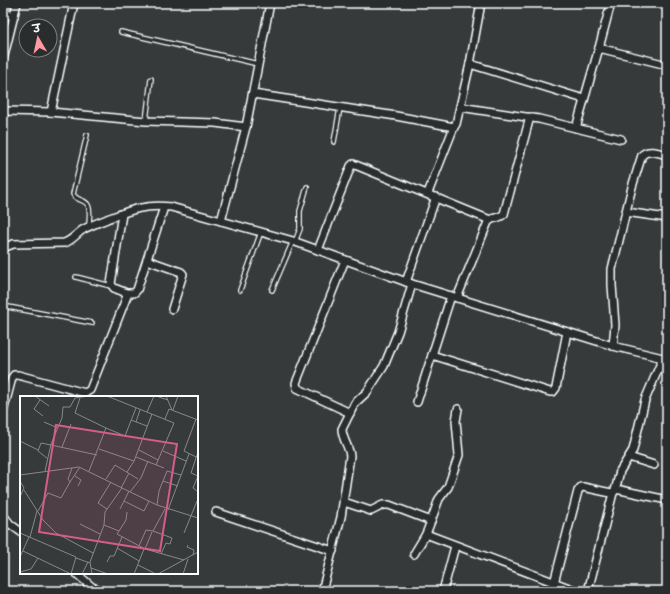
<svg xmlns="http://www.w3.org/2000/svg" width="670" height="594" font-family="'Shantell Sans','Playpen Sans Deva',sans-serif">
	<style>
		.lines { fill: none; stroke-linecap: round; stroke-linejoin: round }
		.lane-casing { stroke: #fff; stroke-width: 6 }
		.street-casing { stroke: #fff; stroke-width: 10 }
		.lane { stroke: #2a2d2e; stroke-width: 3.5 }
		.street { stroke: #2a2d2e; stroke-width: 7 }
		.inset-road { fill: none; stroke: #878989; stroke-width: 1 }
		.view { fill: #d45d8c; fill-opacity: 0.15; stroke: #d45d8c; stroke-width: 2 }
		.inset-edge { fill: none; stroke: #fff; stroke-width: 2 }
	</style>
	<rect width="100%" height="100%" fill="#373a3b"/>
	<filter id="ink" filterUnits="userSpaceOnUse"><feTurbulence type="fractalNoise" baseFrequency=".025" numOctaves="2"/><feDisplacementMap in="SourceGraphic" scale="8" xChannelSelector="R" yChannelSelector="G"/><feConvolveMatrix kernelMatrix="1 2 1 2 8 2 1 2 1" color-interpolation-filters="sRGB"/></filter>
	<g filter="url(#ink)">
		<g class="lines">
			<g class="lane-casing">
				<g id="lane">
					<polyline points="121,32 258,64"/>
					<polyline points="146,121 151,79"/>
					<path d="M 87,135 L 73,194 C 76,201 85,199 88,205 C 91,211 89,220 89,225"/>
					<polyline points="334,142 340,108"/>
					<polyline points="295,242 300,229 300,211 307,187"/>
					<polyline points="76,277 111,286"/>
					<polyline points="240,290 261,232"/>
					<polyline points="272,290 293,241"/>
					<polyline points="3,306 92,323"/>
				</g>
			</g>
			<g class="street-casing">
				<g id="street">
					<polyline points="3,13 14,16"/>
					<polyline points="599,48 667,65"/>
					<polyline points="3,60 17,3"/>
					<polyline points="470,64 584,99"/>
					<polyline points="253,94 396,116 454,127 456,124 470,64 481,3"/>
					<polyline points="460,107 539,119 621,139"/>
					<polyline points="3,111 51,112 146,121 215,123 246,127"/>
					<polyline points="51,112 74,3"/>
					<polyline points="576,128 599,48 611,3"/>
					<polyline points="428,193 454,127"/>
					<polyline points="626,212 667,218"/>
					<polyline points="221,221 246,127 270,3"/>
					<path d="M 3,248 L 13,244 L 64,243 C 72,241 77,233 84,229 C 91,225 100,222 107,219 C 131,210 145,204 171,207 L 293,241 L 412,284 L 613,346 L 667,359"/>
					<polyline points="318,250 351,166 353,164 490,220"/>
					<polyline points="147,260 181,272 183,274 172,309"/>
					<polyline points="345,260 296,383 297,388 350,413"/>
					<polyline points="406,282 436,197"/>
					<polyline points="127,293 134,293 137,290 164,207"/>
					<path d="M 457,298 L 488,222 C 492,217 499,219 504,214 L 530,117"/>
					<path d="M 613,346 L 615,325 L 612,285 L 612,269 L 632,187 L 642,155 C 649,149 659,153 667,155"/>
					<polyline points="432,355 550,392 553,392 556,388 567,332"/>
					<polyline points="417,402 451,296"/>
					<polyline points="3,412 12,378 14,375 18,375 85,393 90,390 127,296 124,292 114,288 111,284 122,214"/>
					<polyline points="629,457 654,465"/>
					<polyline points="616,489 667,500"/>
					<polyline points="344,502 371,511 383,505 389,505 431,521 426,534 577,591"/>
					<polyline points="216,512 333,551"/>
					<polyline points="3,515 10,524 21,532"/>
					<polyline points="431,521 439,499 448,487 459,455 456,421 458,409"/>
					<polyline points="414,554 426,534"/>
					<polyline points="76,573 92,587 102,591"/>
					<polyline points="554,583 578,491 581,487 583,487 611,493 615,491 620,471 633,450 645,400 663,358"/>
					<path d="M 322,591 L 341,517 L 350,456 C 349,446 342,439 342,429 L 355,403 L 367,392 L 384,366 L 398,332 L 412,284"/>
					<polyline points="443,591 455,546"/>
					<polyline points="588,591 613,493"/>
				</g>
			</g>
			<use href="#lane" class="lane"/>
			<use href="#street" class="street"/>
		</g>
	</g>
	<g transform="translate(20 396)">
		<rect width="178" height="178" fill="#373a3b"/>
		<path class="inset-road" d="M 15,0 L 29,10M 87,0 L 154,27 L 136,69M 136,0 L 148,4M 146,0 L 152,14M 60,2 L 55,17 L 86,32 L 69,75M 20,4 L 14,13 L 23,20M 153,14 L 158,0M 127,16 L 134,0M 145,23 L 149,13 L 178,24M 176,23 L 164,55 L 176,61M 111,24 L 127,30M 24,26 L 38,32M 116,26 L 120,14M 86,32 L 105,40 L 116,12M 0,45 L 18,54M 31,49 L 77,59M 42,51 L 51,28M 79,53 L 114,65 L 132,18M 119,54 L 138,64M 143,55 L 166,65M 178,56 L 171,77 L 178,80M 116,61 L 144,72M 28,63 L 18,55 L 21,47 L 31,49M 25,75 L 31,48 L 42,22 L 43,11 L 50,11 L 55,2 L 69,0M 107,76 L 114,65M 0,79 L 59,71 L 137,109 L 178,122M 55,80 L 61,84 L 58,90M 86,83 L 95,69 L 118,83M 0,85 L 4,92 L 0,101M 143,85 L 158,90M 50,86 L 60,71M 101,92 L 109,77M 4,94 L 23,124 L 36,137 L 73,157M 177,95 L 173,92 L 178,80M 110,96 L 121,82 L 128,65M 104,105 L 124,115 L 129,105M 137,109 L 139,95 L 147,75 L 161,79M 87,113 L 78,107 L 91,86M 100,113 L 109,95M 148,114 L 169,58M 18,115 L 28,97 L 41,102 L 50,86 L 48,83 L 52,72M 60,128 L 80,138M 84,129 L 99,135 L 97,138 L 125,153 L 164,164M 99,135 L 106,124 L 107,116M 133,135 L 152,142 L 150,148 L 146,147 L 141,158M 0,137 L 56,161 L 51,178M 164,137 L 177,105M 10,141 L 17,115M 168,149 L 167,151 L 174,154 L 173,159M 119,150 L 126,134 L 133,135 L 145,113M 97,152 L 119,165M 125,153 L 132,136M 3,155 L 51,178M 0,161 L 9,141M 56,162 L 70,167M 87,166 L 90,160 L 94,160 L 102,141M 118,169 L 134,177M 71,172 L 88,178M 0,176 L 11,173 L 18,162M 62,178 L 68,166M 72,178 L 70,166 L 84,129 L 85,116 L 102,92M 114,178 L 124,153M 138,178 L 178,156M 163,178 L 168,163"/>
		<path class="view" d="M 36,29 L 157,48 L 140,155 L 19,136 Z"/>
		<rect width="178" height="178" class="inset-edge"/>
	</g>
	<rect width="670" height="594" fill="none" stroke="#2a2d2e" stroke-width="16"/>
	<rect x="8" y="8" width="654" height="578" fill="none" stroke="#fff" stroke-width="1.5" filter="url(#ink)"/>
	<g transform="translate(38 38) rotate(351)"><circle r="19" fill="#2a2d2e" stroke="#7f8182"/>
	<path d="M0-3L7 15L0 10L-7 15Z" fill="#ff9aa2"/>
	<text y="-6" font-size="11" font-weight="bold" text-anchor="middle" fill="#ffffff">उ</text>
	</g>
</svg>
